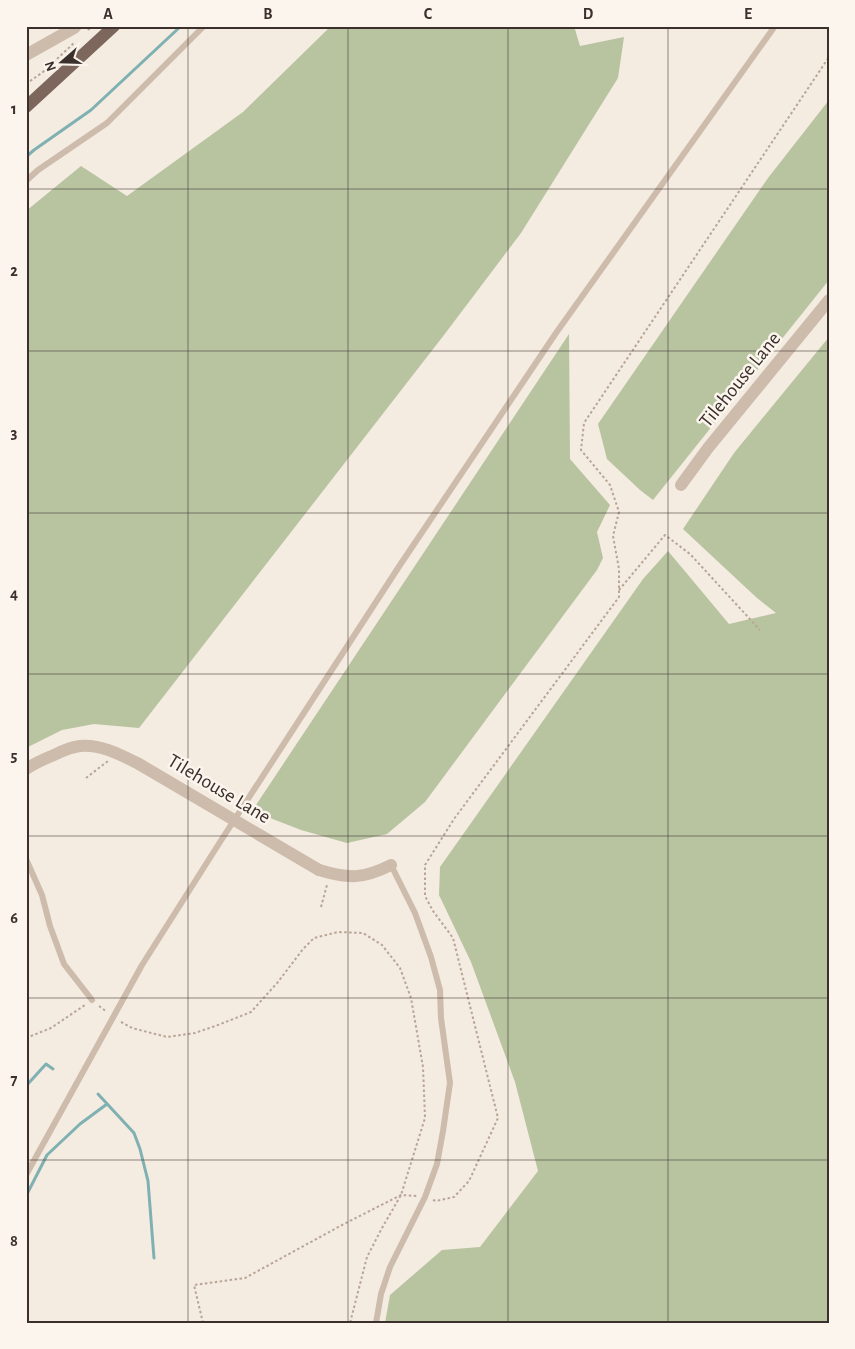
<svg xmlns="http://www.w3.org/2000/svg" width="855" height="1349" font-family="'Alegreya Sans',sans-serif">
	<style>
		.green { fill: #b8c4a0 }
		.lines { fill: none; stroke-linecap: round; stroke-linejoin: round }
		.stream { stroke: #7fb0b2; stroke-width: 3 }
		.path { stroke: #b9a596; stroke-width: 2; stroke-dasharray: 2.5 2.5; stroke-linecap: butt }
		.lane { stroke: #cdbbac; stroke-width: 6 }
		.street { stroke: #cdbbac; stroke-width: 12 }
		.primary { stroke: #7d675c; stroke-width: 12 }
		.street-bridge { stroke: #cdbbac; stroke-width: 12 }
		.grid { fill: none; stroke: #3b302b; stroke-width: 1; stroke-opacity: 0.55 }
		.labels { text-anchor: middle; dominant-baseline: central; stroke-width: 5; stroke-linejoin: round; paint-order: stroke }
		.street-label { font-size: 20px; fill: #3b302b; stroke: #fbf5ee }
		.neatline { fill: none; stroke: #3b302b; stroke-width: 2 }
		.grid-label { font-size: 16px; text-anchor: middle; font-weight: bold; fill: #3b302b }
	</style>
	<rect width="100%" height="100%" fill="#f4ebe1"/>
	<g class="green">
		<polygon points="331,26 574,26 580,46 624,37 618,78 521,233 444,335 139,728 94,724 62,730 26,748 26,211 81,166 127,196 243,112"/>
		<polygon points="829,100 829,280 653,500 640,490 607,459 598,424 768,178"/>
		<polygon points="569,334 570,459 610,505 597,532 603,558 597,570 425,802 387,834 347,843 301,830 252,811"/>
		<polygon points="829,337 829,1323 385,1323 390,1295 442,1250 480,1247 538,1171 515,1082 471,962 439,895 440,867 643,579 668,551 729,624 776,613 757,598 683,529 734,453"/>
	</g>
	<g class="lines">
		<g class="stream">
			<polyline points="26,157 34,150 91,110 181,26"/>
			<polyline points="26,1086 46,1064 53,1069"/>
			<polyline points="98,1094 134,1133 140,1149 148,1181 154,1258"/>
			<polyline points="26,1196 47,1155 80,1124 107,1104"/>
		</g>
		<g class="path">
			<polyline points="88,30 92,26"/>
			<polyline points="26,84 43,72 75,42"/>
			<polyline points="619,590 665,535 690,554 760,630"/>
			<polyline points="86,778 108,761"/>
			<polyline points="321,907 327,885"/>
			<polyline points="99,1006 107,1012"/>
			<polyline points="121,1022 132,1028 167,1037 195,1033 218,1025 251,1012 278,982 303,949 314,938 338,932 363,933 382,945 400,968 411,998 423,1067 425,1118 401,1195 382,1228 367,1257 350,1323"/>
			<polyline points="26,1038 51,1028 85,1005"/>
			<polyline points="433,1200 436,1201 454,1197 469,1181 498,1118 453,938 433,911 425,896 425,865 454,819 619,597 619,569 613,536 619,512 610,485 581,450 584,423 829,57"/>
			<polyline points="203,1323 194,1285 245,1278 342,1225 401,1195 417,1196"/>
		</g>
		<g class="lane">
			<polyline points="26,181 38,170 107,123 204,26"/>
			<polyline points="26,859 42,895 50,926 64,964 92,1000"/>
			<polyline points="26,1175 142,965 220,842 400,565 556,333 775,26"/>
			<polyline points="376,1323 381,1294 390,1267 425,1197 437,1164 443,1131 450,1083 441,1018 440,990 431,957 415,913 391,865"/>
		</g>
		<g class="street">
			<polyline points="26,55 74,28 76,26"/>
			<polyline points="681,485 708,448 829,300"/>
			<path d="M 26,769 C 35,763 44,759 54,755 C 62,751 71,747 80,746 C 101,744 121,755 139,764"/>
			<path d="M 319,870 C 349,879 363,879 391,865"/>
		</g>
		<polyline class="primary" points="26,107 114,26"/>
		<polyline class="street-bridge" points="139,764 319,870"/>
	</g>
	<path class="grid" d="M 188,26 L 188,1323M 348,26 L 348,1323M 508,26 L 508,1323M 668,26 L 668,1323M 26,189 L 829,189M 26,351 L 829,351M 26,513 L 829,513M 26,674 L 829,674M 26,836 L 829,836M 26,998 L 829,998M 26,1160 L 829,1160"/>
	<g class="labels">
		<g class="street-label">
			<text transform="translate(740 380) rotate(-51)">Tilehouse Lane</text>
			<text transform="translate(219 789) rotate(31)">Tilehouse Lane</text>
		</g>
	</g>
	<rect width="855" height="1349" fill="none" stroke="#fbf5ee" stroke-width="55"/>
	<g transform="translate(62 62) rotate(250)" stroke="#fbf5ee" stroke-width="4" paint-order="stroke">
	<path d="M0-4L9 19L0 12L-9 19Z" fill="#3b302b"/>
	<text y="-8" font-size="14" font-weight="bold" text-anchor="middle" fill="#3b302b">N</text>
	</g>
	<rect x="28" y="28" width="800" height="1294" class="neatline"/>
	<g class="grid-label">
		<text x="108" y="19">A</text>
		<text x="268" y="19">B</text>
		<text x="428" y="19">C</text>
		<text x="588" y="19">D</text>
		<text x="748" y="19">E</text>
		<text x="14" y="114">1</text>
		<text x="14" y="276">2</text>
		<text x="14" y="438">3</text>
		<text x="14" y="599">4</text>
		<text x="14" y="761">5</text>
		<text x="14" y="923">6</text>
		<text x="14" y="1085">7</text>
		<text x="14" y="1246">8</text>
	</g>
</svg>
